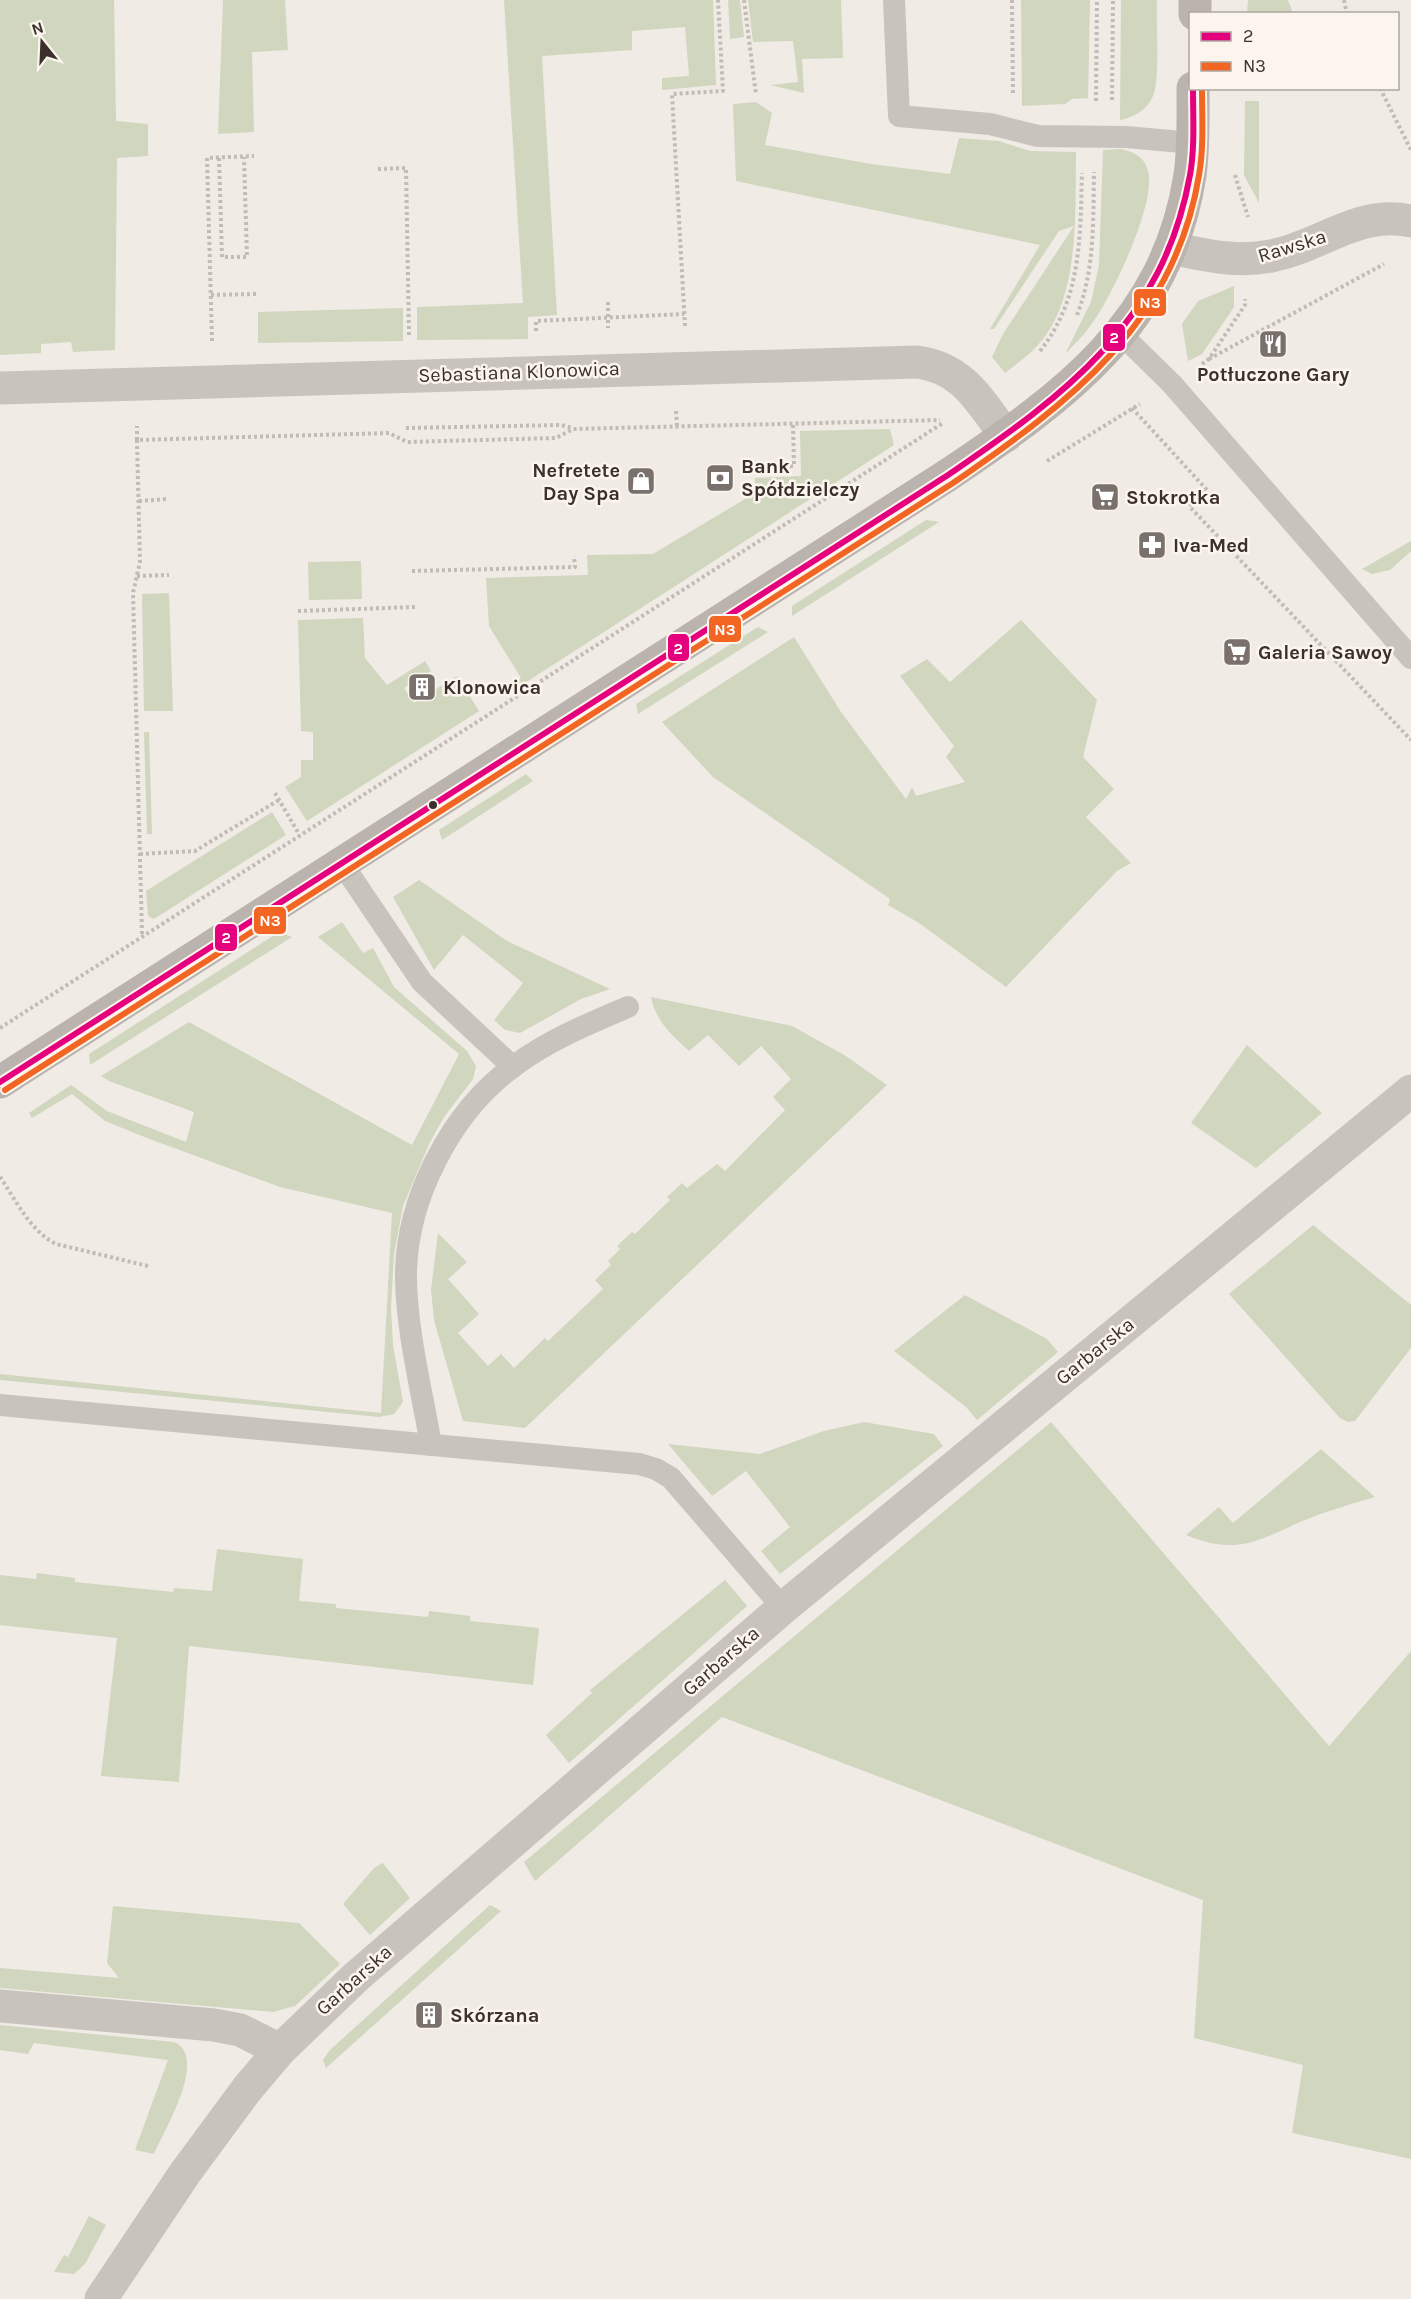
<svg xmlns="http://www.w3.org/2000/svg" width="1411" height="2299" font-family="Karla,sans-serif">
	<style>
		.green { fill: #d1d6bf }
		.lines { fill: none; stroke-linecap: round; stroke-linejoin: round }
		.path { stroke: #c2bbb6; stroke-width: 4; stroke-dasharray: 3 3; stroke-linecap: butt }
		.lane { stroke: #c9c3be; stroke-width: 22 }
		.street { stroke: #c9c3be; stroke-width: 33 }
		.secondary { stroke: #bab3ae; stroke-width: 33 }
		.bus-1-casing { stroke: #fbf5ee; stroke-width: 10 }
		.bus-2-casing { stroke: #fbf5ee; stroke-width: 10 }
		.bus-1 { stroke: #e5007d; stroke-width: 6 }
		.bus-2 { stroke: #f26522; stroke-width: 6 }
		.bus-dot { fill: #3b302b; stroke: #fbf5ee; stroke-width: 2 }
		.labels { text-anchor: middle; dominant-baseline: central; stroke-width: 5; stroke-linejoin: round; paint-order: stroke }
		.street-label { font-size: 20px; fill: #3b302b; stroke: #fbf5ee }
		.poi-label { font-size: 20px; font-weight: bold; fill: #3b302b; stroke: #fbf5ee; text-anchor: start }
		.line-badge { stroke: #fbf5ee; stroke-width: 2 }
		.badge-label { font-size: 16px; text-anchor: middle; font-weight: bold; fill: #fff }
	</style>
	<rect width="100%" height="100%" fill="#f0ebe5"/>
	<g class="green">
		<polygon points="0,0 114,0 116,121 148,124 148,156 117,158 115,350 73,352 71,342 41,344 41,353 0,355"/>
		<polygon points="223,0 285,0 288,50 252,52 254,132 218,134"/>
		<polygon points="504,0 713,0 716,85 662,90 662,78 689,76 685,27 632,31 632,50 542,56 557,315 528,317 528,339 417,340 417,307 523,303"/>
		<polygon points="728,0 740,0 744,37 730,39"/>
		<polygon points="748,0 841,0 843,58 802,59 804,93 770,85 798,82 793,41 753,42"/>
		<polygon points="1021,0 1090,0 1088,98 1072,99 1065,104 1022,106"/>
		<path d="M 1121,0 L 1157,0 C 1156,21 1160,76 1154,93 C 1149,109 1135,117 1120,120 Z"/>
		<polygon points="1248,0 1288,0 1293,13 1247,13"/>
		<polygon points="1245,101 1259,101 1259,203 1244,175"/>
		<path d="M 756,102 L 772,113 L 765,145 L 871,164 L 950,174 L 959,138 L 999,141 L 1030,151 L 1076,152 C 1075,209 1080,292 1043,339 C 1032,353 1018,363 1005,373 L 992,357 L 1003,334 L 1074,226 L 1059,231 L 994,329 L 990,329 L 1040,245 L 736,181 L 733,104 Z"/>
		<path d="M 1121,149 C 1134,152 1145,157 1148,171 C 1157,202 1112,296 1093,322 C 1085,334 1075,344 1065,354 L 1091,302 L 1099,265 L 1103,150 Z"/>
		<polygon points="1234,286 1234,307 1202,354 1188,361 1182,324 1198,301"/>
		<polygon points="403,308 403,341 258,343 258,312"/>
		<polygon points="890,429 894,445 511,692 510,685 521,678 489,626 486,578 588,575 587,555 653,554 755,493 755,478 801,476 800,431"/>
		<polygon points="926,520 939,522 792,616 792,606"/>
		<polygon points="1411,541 1411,551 1390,570 1372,574 1362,569"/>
		<polygon points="361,561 362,599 309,600 308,562"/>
		<polygon points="169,593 173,711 144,711 142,594"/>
		<polygon points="363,618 365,658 387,685 425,661 431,671 404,688 414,703 457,676 479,711 307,821 285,787 301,777 301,760 313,760 313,732 301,731 298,620"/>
		<polygon points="1021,620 1097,700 1083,757 1114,789 1086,817 1131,863 1117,871 1006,987 919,923 888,905 890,899 713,777 662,722 794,637 841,712 906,799 912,787 916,796 965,782 946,757 954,746 900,676 927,659 950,682"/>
		<polygon points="758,627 768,632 638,714 636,704"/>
		<polygon points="144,732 149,732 152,834 147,834"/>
		<polygon points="526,774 533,781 442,840 439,830"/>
		<polygon points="272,812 286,835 154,919 148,916 146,891"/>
		<polygon points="419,880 507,941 610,989 581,999 520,1033 505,1030 494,1020 523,983 463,935 434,970 393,897"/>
		<polygon points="342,922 363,953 373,948 394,987 467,1051 476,1066 473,1079 444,1117 429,1144 403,1206 394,1254 391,1309 393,1345 403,1402 394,1414 379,1417 0,1380 0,1374 381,1413 392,1213 280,1187 147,1138 105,1121 72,1094 32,1118 29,1113 71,1085 107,1111 186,1142 194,1112 109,1081 101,1076 189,1022 412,1145 459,1054 318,937"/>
		<polygon points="279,932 292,937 90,1065 89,1054"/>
		<path d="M 651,997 L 792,1026 L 846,1056 L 887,1085 L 525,1428 L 463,1421 L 434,1320 L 431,1290 L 438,1233 L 467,1262 L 448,1279 L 479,1314 L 458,1333 L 488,1366 L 501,1354 L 514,1368 L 545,1338 L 548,1341 L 603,1289 L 595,1280 L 611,1265 L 608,1261 L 620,1249 L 617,1246 L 632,1232 L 635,1234 L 670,1200 L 667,1197 L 682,1183 L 687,1188 L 717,1164 L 725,1171 L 785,1110 L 773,1097 L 791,1079 L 761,1046 L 739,1066 L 708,1035 L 689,1051 C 672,1035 656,1022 651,997 Z"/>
		<polygon points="1247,1045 1322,1113 1256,1168 1191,1123"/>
		<polygon points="1313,1225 1411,1305 1411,1348 1355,1421 1348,1422 1340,1418 1229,1294"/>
		<polygon points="965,1295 1047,1339 1058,1352 977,1420 966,1407 894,1351"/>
		<polygon points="864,1422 934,1434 943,1446 780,1574 761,1551 790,1527 746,1471 712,1496 668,1444 760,1454 824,1431"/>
		<polygon points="1051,1422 1329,1746 1411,1651 1411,2159 1292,2133 1303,2065 1194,2038 1203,1900 722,1717 535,1881 524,1862"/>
		<path d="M 1321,1449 L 1375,1497 C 1350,1504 1324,1512 1300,1522 C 1256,1542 1235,1555 1186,1535 L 1219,1507 L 1233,1523 Z"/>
		<polygon points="217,1549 303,1559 299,1601 336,1604 336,1608 428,1617 429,1611 470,1616 470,1621 539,1628 533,1685 189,1646 179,1782 101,1776 117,1638 0,1625 0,1575 36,1579 37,1573 75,1578 75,1582 173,1592 174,1588 212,1591"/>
		<polygon points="725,1580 747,1606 569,1763 546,1735 592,1693 590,1690"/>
		<polygon points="383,1863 410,1898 370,1935 343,1904 374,1868"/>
		<polygon points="490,1905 501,1911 326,2068 323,2060 330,2050"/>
		<polygon points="113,1906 299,1923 340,1964 295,2006 273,2012 0,1988 0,1968 119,1978 107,1963"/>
		<path d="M 0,2025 L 174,2042 C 209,2057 164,2131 154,2154 L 135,2150 L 168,2060 L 34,2043 L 28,2054 L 0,2050 Z"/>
		<polygon points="89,2216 106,2225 85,2264 74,2274 54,2272 64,2255 68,2257"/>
	</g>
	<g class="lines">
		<g class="path">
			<polyline points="744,0 756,95"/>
			<polyline points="1012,0 1013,94"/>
			<polyline points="1344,0 1347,14"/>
			<polyline points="1380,88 1411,150"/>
			<polyline points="1112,100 1113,0"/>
			<polyline points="1096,101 1097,0"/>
			<polyline points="219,158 222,257 247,257 244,157"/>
			<polyline points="378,169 406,168 409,336"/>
			<polyline points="1235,175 1248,217"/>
			<polyline points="211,295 257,294"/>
			<polyline points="608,302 608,328"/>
			<path d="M 1077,315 C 1095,269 1093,221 1094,172"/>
			<polyline points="685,326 672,94 723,91 718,0"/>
			<polyline points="536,331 536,321 684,314"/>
			<polyline points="212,341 207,158 254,156"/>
			<path d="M 1040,351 C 1082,298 1080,237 1082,173"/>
			<polyline points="1209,359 1384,264"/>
			<polyline points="1202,364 1209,359 1245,305 1245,299"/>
			<polyline points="1132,408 1207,490 1189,506 1411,740"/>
			<polyline points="676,411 677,426"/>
			<polyline points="406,428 561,425 573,428"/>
			<polyline points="137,440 137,426"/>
			<polyline points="1047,461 1140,404"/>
			<polyline points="754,468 794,466 793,423"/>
			<polyline points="139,501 167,499"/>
			<polyline points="412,571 575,567 574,556"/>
			<polyline points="137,576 169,575"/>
			<polyline points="298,611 415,607"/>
			<polyline points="275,793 299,834"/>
			<polyline points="140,854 195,851 279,800"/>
			<polyline points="142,934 133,593 140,562 137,440 389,433 407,442 556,438 573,429 940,420"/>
			<polyline points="0,1028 943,423"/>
			<path d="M 0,1177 C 16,1200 30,1231 56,1244 L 148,1266"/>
		</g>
		<g class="lane">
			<polyline points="894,0 899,116 990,124 1038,136 1126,137 1193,143"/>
			<polyline points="1120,333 1172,384 1411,658"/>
			<polyline points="341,862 422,982 513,1067"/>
			<polyline points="0,1405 639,1464 656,1469 671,1478 783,1608"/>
			<path d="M 431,1445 C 422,1391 407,1334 406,1279 C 405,1200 451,1112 514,1066 C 549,1040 588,1024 628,1007"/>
		</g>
		<g class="street">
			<path d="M 1171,248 C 1205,255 1237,263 1271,256 C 1320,247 1359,209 1411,221"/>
			<path d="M 0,388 L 917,362 C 964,368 980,402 1006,436"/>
			<polyline points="0,2006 214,2025 240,2030 280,2050"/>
			<polyline points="101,2299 185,2173 247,2089 280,2050 356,1977 783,1608 1411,1091"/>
		</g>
		<g class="secondary">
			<polyline points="1195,14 1195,0"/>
			<path d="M 0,1082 L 948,475 C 1064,397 1167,324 1190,175 C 1194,147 1193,117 1193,88"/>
		</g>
		<g class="bus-1-casing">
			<path id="bus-1" d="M 0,1082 L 948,475 C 1065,395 1163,324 1190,175 C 1195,147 1193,117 1193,88"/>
		</g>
		<g class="bus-2-casing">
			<path id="bus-2" d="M 5,1090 L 953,483 C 1069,403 1175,324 1199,175 C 1204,147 1202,117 1202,88"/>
		</g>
		<use href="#bus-1" class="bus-1"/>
		<use href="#bus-2" class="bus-2"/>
	</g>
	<defs>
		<g id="restaurant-square" transform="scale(1.5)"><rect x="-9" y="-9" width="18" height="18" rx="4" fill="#7a716c" stroke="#fbf5ee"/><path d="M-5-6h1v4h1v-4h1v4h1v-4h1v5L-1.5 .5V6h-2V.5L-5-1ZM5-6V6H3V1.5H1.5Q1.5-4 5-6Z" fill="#fff"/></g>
		<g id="bank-square" transform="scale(1.5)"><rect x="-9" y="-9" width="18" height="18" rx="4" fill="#7a716c" stroke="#fbf5ee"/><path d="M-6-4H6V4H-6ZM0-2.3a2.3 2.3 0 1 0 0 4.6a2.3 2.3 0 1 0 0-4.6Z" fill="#fff"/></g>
		<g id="shop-square" transform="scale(1.5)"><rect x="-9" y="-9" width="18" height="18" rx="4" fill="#7a716c" stroke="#fbf5ee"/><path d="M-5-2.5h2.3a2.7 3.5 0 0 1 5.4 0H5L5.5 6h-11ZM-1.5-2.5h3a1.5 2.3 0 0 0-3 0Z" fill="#fff"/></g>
		<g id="supermarket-square" transform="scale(1.5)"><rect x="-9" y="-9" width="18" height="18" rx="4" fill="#7a716c" stroke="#fbf5ee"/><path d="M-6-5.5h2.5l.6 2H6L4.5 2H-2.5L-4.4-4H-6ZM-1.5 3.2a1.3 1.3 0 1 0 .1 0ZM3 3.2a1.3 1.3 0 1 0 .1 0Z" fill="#fff"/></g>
		<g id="pharmacy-square" transform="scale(1.5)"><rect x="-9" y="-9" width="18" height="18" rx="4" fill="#7a716c" stroke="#fbf5ee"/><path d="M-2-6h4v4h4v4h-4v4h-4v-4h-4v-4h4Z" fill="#fff"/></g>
		<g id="building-square" transform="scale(1.5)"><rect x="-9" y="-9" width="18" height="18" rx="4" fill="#7a716c" stroke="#fbf5ee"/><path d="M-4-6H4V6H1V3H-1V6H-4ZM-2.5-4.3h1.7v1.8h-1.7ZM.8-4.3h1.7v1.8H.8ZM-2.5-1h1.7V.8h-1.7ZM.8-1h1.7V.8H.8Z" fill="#fff"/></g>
	</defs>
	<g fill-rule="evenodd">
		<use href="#restaurant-square" x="1273" y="344"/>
		<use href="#bank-square" x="720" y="478"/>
		<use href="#shop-square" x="641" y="481"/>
		<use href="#supermarket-square" x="1105" y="497"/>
		<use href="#pharmacy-square" x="1152" y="545"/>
		<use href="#supermarket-square" x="1237" y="652"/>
		<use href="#building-square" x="422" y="687"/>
		<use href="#building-square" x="429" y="2015"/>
	</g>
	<circle class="bus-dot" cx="433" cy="805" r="5"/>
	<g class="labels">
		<g class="street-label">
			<text transform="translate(1292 246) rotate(-17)">Rawska</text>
			<text transform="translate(519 372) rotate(-2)">Sebastiana Klonowica</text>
			<text transform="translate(1095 1351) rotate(-39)">Garbarska</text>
			<text transform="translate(721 1661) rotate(-41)">Garbarska</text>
			<text transform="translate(354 1980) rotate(-42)">Garbarska</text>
		</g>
		<g class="poi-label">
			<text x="1273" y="374" text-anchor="middle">Potłuczone Gary</text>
			<text x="741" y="466">Bank<tspan x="741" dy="23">Spółdzielczy</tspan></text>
			<text x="620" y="470" text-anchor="end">Nefretete<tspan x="620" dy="23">Day Spa</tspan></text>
			<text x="1126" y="497">Stokrotka</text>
			<text x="1173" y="545">Iva-Med</text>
			<text x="1258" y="652">Galeria Sawoy</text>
			<text x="443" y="687">Klonowica</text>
			<text x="450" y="2015">Skórzana</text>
		</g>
	</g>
	<g class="line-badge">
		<rect x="1133" y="288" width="34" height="29" rx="6" fill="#f26522"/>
		<rect x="1102" y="323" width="24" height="29" rx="6" fill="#e5007d"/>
		<rect x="708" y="615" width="34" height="28" rx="6" fill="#f26522"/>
		<rect x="667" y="633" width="23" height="29" rx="6" fill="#e5007d"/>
		<rect x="253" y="906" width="34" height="29" rx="6" fill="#f26522"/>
		<rect x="214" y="923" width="24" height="29" rx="6" fill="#e5007d"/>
	</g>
	<g class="badge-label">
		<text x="1150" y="308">N3</text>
		<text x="1114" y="343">2</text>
		<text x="725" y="635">N3</text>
		<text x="678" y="654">2</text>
		<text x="270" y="926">N3</text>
		<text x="226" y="943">2</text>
	</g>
	<rect x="1189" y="12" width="210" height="78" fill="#fbf5ee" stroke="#aea6a0" stroke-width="1.5"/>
	<rect x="1201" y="32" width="30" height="9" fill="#e5007d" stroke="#aea6a0" stroke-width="1.5"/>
	<text x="1243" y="42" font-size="18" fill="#3b302b">2</text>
	<rect x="1201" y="62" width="30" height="9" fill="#f26522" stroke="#aea6a0" stroke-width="1.5"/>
	<text x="1243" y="72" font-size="18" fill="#3b302b">N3</text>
	<g transform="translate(42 42) rotate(342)" stroke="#fbf5ee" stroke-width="4.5" paint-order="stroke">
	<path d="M0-4.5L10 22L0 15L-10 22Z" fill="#3b302b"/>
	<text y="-9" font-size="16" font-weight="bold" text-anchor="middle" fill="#3b302b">N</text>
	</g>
</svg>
